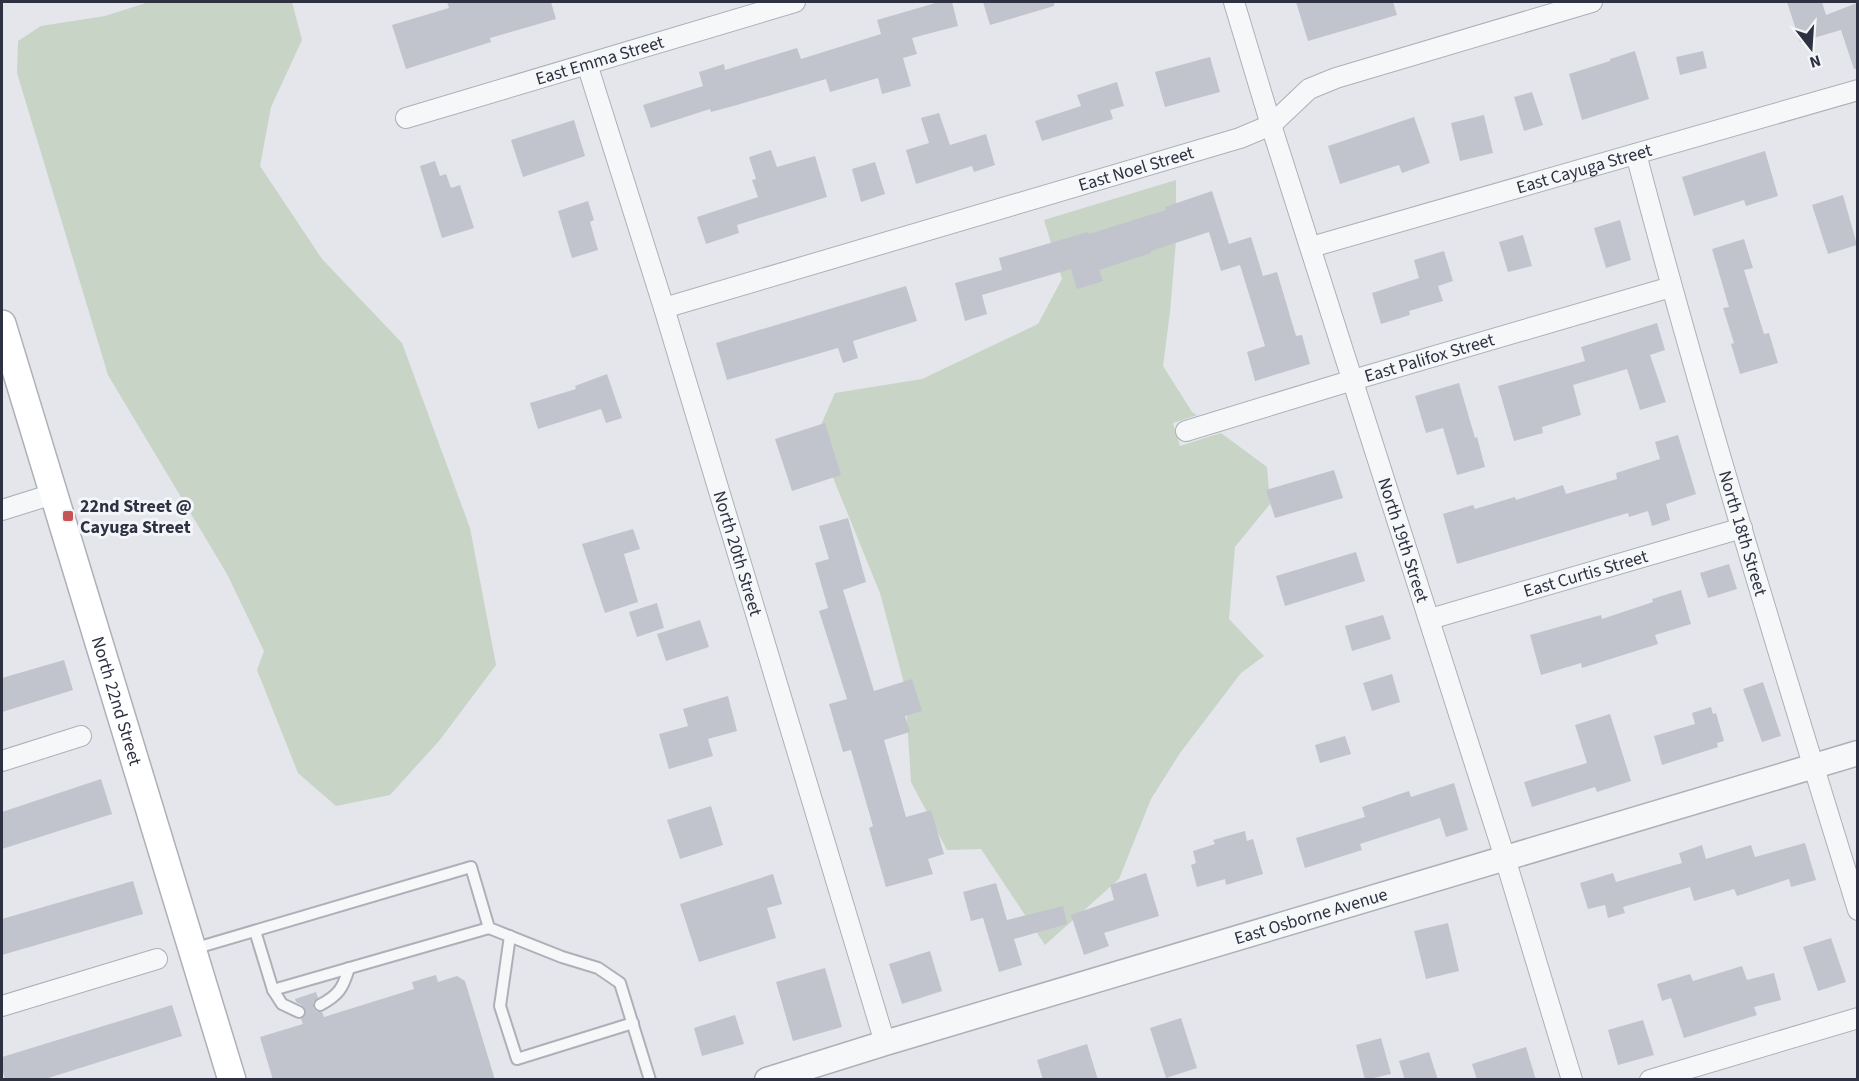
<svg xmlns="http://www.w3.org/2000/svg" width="1859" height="1081" font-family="'Source Sans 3',sans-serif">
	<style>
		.green { fill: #c7d4c6 }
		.building { fill: #c1c4cd }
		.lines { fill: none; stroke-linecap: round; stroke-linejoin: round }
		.service-casing { stroke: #adb0b8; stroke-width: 14 }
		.minor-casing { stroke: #adb0b8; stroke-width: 22 }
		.tertiary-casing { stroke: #adb0b8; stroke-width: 27 }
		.secondary-casing { stroke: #adb0b8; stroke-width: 30 }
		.service { stroke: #f6f7f9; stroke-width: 10 }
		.minor { stroke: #f6f7f9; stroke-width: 20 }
		.tertiary { stroke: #f6f7f9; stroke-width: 24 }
		.secondary { stroke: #fff; stroke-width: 27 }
		.poi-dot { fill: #c55454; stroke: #f4f5f8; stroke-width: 2 }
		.labels { text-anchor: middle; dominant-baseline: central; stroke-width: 6; stroke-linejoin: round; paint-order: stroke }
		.street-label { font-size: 18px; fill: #2d3142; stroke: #f4f5f8 }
		.poi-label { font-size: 18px; font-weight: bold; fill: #2d3142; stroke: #f4f5f8; text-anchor: start }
	</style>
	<rect width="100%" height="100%" fill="#e4e6eb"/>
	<g class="green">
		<polygon points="149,2 292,2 302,40 271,107 260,166 322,259 402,343 470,528 496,665 439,741 390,795 336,806 298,773 257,670 264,651 227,574 108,375 17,73 18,41 41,26 105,16"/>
		<polygon points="1176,180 1176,241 1170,312 1163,366 1192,412 1197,415 1173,423 1180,446 1221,433 1267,467 1270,504 1235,547 1229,619 1264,656 1241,673 1180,753 1151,799 1119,879 1045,945 981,849 947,850 911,782 905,687 880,593 816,436 835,393 922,379 1038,324 1062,279 1044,220"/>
	</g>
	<g class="building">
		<polygon points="447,2 551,2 556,19 490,38 491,42 406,69 392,25 449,8"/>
		<polygon points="939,2 952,2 958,26 912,38 917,54 903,58 911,86 882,94 878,78 830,92 826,79 737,105 711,112 710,109 651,128 643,105 703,86 699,72 724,64 725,70 797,48 801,59 881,34 877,20"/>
		<polygon points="983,2 1054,2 1054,6 990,25"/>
		<polygon points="1296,2 1393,2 1397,15 1308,41"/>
		<polygon points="1787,2 1822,2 1826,15 1857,3 1857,69 1854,69 1841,30 1800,42"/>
		<polygon points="1635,51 1649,99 1582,120 1569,74 1610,61 1610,59"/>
		<polygon points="1703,51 1707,68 1680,75 1676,57"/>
		<polygon points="1210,57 1220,92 1165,107 1155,72"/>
		<polygon points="1117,82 1124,106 1110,110 1113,119 1042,141 1035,121 1081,106 1077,95"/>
		<polygon points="1532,92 1543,125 1524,131 1514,97"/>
		<polygon points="939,113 950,145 986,134 995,165 974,172 972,166 916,184 906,150 929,143 921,118"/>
		<polygon points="1484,115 1493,153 1460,161 1451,123"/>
		<polygon points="1414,117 1430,163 1402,173 1399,165 1340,184 1328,146"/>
		<polygon points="574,120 585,156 523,177 511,140"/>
		<polygon points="771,150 777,167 815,156 827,197 737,225 739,233 706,244 697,217 758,197 752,180 756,179 749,157"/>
		<polygon points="1765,151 1778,196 1746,206 1744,200 1694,216 1682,177"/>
		<polygon points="435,161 440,176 446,174 451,188 460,185 474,228 442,238 420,166"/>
		<polygon points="875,162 885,194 861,202 852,169"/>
		<polygon points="1212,191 1229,244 1251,237 1263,276 1277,272 1296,336 1302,335 1310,364 1255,381 1247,352 1265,346 1240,265 1221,271 1209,232 1151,251 1151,253 1099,270 1103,281 1077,289 1071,269 982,295 987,314 965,321 955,283 1002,270 999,258 1088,232 1089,234 1166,210 1165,207"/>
		<polygon points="1843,195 1857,245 1828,254 1812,205"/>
		<polygon points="588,201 594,220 590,222 598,250 572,258 558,211"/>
		<polygon points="1620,220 1631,260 1606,268 1594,228"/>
		<polygon points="1523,235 1532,266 1508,272 1499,242"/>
		<polygon points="1744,239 1753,268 1744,270 1764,334 1769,333 1778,363 1740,374 1731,344 1734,343 1723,308 1729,307 1712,249"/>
		<polygon points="1444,251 1453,281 1438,286 1443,301 1409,311 1410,315 1381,324 1372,293 1419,278 1414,260"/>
		<polygon points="906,286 917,321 853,341 858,358 843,363 838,348 727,380 716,343"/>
		<polygon points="1657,323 1665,350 1650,355 1666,402 1640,410 1627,369 1573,385 1581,415 1542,427 1543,433 1514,441 1498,386 1585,361 1581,347"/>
		<polygon points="607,374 622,418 606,423 601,409 538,429 530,403 576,389 575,386"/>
		<polygon points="1459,383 1475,438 1477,437 1485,467 1457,475 1443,428 1426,433 1415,396"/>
		<polygon points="825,423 841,475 792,491 775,439"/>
		<polygon points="1678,435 1696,494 1666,504 1670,520 1652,526 1648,511 1629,517 1628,513 1457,564 1443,514 1473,505 1475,509 1515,497 1516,500 1563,485 1566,494 1617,479 1616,473 1660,459 1655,442"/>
		<polygon points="1334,470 1343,498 1275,518 1266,490"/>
		<polygon points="848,518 866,582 843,590 874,691 912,679 922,711 905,716 910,732 884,740 906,817 931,810 944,854 928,859 933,874 886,887 869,828 873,826 851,750 843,752 829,704 847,699 819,611 828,608 815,563 829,559 819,526"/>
		<polygon points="633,529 640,549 624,554 638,602 605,613 582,544"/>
		<polygon points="1356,552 1365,581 1285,606 1276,576"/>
		<polygon points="1729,564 1737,589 1708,598 1700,573"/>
		<polygon points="1681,590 1691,624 1655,635 1658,644 1582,668 1581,663 1541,675 1530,635 1601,615 1602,619 1653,602 1652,599"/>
		<polygon points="657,603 664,628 637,637 629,612"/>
		<polygon points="1383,615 1391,639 1352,651 1345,626"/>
		<polygon points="700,620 709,647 666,661 657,634"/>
		<polygon points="64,660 73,690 2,712 2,678"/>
		<polygon points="1392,674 1400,702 1372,711 1363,683"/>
		<polygon points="1763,682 1781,736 1762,742 1743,689"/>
		<polygon points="728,696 737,731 708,739 713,756 669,769 659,734 688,726 683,709"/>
		<polygon points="1711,707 1713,714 1716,713 1724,741 1717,743 1718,747 1662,765 1654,736 1695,724 1692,713"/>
		<polygon points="1610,714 1631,781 1597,792 1595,787 1532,807 1524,782 1587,763 1575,725"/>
		<polygon points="1345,736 1351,754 1320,763 1315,745"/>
		<polygon points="101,779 112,814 2,849 2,812"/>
		<polygon points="1454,783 1468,830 1446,837 1440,818 1360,844 1362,850 1305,868 1296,838 1365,817 1362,807 1409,791 1411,797"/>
		<polygon points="711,806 723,845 680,859 667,820"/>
		<polygon points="1245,831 1247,841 1253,839 1263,874 1226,885 1225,879 1197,887 1191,865 1196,863 1193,851 1215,844 1213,840"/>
		<polygon points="1805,843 1816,880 1791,887 1789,879 1737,896 1734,889 1694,901 1690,887 1623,907 1625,913 1608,918 1605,905 1588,909 1580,883 1613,873 1616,882 1682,863 1679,853 1702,845 1706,859 1751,845 1755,857"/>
		<polygon points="1146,873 1159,916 1104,933 1109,946 1084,955 1071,915 1114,900 1110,885"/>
		<polygon points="773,874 782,904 767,908 776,938 699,962 680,904"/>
		<polygon points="133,881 143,914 2,955 2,919"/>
		<polygon points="996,883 1007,920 1063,906 1067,924 1014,939 1022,965 999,972 983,918 971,921 963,892"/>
		<polygon points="1448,923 1459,971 1426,979 1414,931"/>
		<polygon points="1831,938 1846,982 1818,991 1803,947"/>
		<polygon points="930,951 942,991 902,1004 889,964"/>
		<polygon points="1742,966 1747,980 1774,973 1781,1000 1754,1007 1757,1015 1684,1038 1671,998 1662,1001 1657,984 1690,974 1693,981"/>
		<polygon points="825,968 842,1027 793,1041 776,982"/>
		<polygon points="436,975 438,982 457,976 465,981 495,1080 273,1080 260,1037 303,1024 301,1019 305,1016 306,1011 303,1006 296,1002 295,999 316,992 318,998 313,1002 313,1008 317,1012 322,1012 324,1017 414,989 412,982"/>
		<polygon points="172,1005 182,1036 42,1080 5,1080 2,1068 2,1057"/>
		<polygon points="735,1015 744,1044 702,1056 694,1028"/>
		<polygon points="1181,1018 1197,1068 1166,1078 1150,1028"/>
		<polygon points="1643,1020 1654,1055 1618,1065 1608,1030"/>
		<polygon points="1381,1038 1391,1074 1365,1080 1356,1045"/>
		<polygon points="1087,1044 1098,1080 1043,1080 1037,1060"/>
		<polygon points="1526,1047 1536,1080 1477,1080 1472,1064"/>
		<polygon points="1429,1052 1438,1080 1405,1080 1399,1061"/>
	</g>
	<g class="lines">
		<g class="service-casing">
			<g id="service">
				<polyline points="255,931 273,990 489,928"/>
				<polyline points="510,936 500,1006 517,1059 633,1023"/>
				<polyline points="193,949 471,867 489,928 562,957 598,968 620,983 650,1080"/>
				<polyline points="273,990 282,1004 299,1012"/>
				<path d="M 320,1005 C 339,995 343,988 349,968"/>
			</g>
		</g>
		<g class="minor-casing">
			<g id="minor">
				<path id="s1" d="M 1234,2 L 1271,125 L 1505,858 L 1572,1080"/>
				<path id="s2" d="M 587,64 L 664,308 L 885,1043"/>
				<path id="s3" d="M 406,118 L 795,2"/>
				<path id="s4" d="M 1636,154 C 1703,408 1780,659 1858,910"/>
				<path id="s5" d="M 1311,247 L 1858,90"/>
				<path id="s6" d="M 664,308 L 1240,138 L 1271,125 L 1309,89 L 1336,78 L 1592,2"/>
				<path id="s7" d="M 1186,431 L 1353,380 L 1671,287"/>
				<polyline points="2,510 53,494"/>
				<path id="s8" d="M 1430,619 L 1742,528"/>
				<polyline points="2,761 81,736"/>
				<polyline points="2,1006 157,959"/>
				<polyline points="1650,1080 1858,1018"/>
			</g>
		</g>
		<g class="tertiary-casing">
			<g id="tertiary">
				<path id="s9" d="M 767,1080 L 885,1043 L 1858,753"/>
			</g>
		</g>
		<g class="secondary-casing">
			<g id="secondary">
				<path id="s10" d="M 2,324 L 232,1080"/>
			</g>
		</g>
		<use href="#service" class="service"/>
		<use href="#minor" class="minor"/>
		<use href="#tertiary" class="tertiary"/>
		<use href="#secondary" class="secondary"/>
	</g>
	<rect class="poi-dot" x="62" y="510" width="12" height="12" rx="3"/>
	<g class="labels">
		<g class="street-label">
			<text stroke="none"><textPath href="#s3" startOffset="202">East Emma Street</textPath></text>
			<text stroke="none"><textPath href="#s6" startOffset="492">East Noel Street</textPath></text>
			<text stroke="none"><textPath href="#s5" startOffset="284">East Cayuga Street</textPath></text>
			<text stroke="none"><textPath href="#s7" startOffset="254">East Palifox Street</textPath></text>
			<text stroke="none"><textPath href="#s4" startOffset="394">North 18th Street</textPath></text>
			<text stroke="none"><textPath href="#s1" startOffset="564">North 19th Street</textPath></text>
			<text stroke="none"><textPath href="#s2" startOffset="512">North 20th Street</textPath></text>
			<text stroke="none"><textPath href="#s8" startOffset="162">East Curtis Street</textPath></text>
			<text stroke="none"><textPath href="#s10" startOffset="394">North 22nd Street</textPath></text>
			<text stroke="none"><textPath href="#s9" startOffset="568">East Osborne Avenue</textPath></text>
		</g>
		<g class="poi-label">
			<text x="80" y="506">22nd Street @<tspan x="80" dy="21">Cayuga Street</tspan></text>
		</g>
	</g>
	<rect width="1859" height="1081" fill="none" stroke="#2d3142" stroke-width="6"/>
	<g transform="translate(1811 48) rotate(163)" stroke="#f4f5f8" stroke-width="4.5" paint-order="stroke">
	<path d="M0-4.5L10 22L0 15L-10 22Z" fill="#2d3142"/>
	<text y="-9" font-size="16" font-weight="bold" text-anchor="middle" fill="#2d3142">N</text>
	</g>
</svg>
